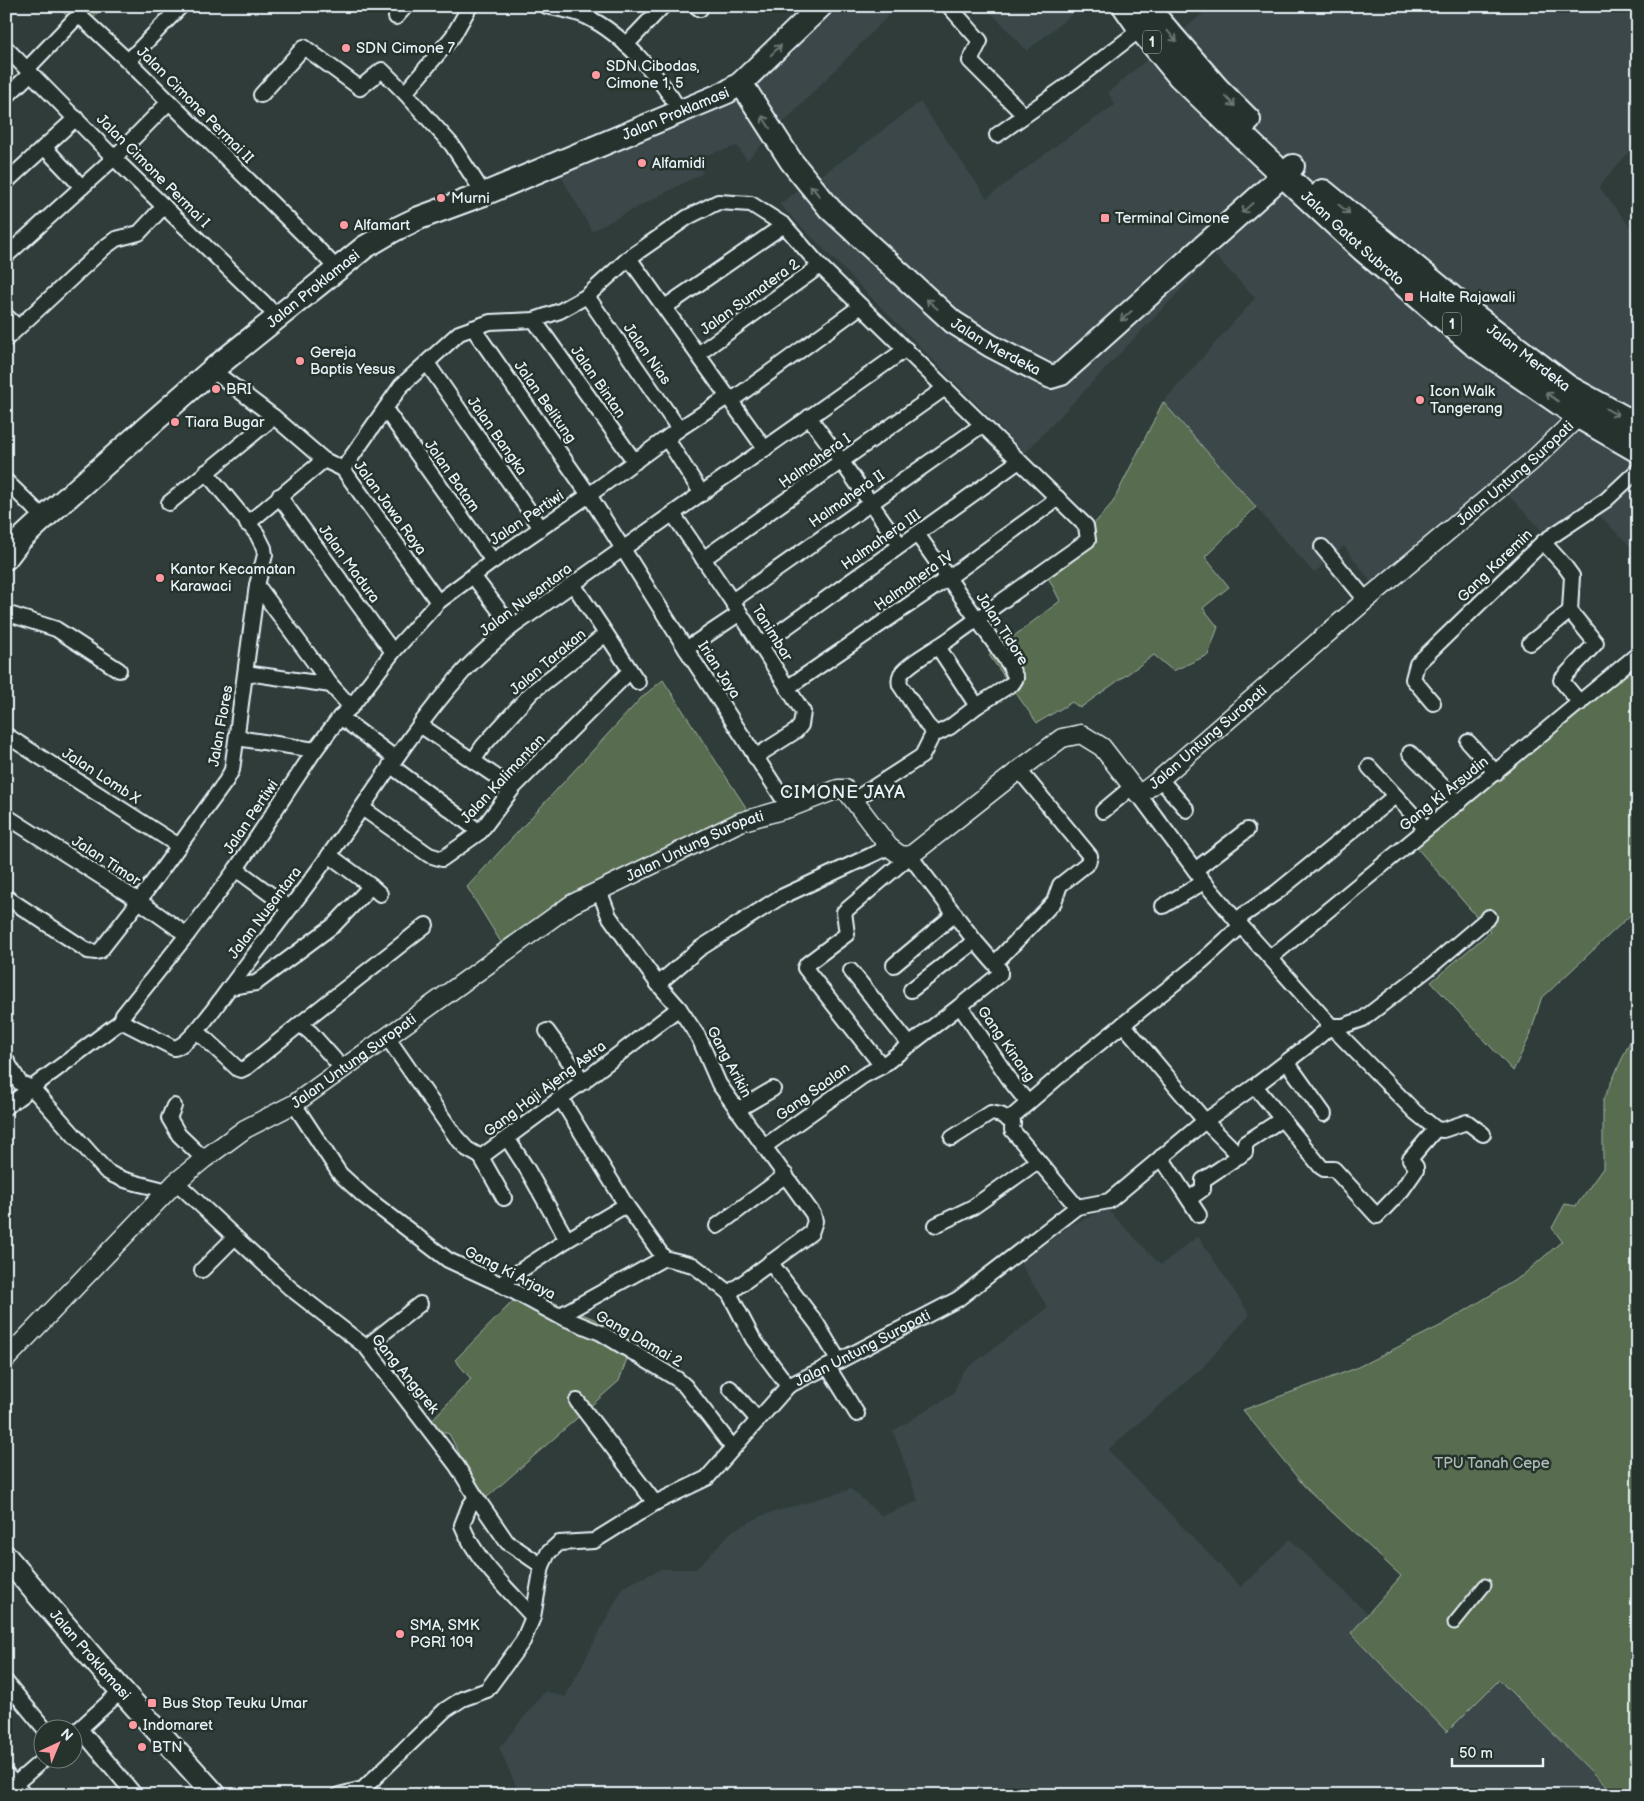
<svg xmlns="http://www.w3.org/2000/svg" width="1644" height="1801" font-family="'Balsamiq Sans',sans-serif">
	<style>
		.built { fill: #3a4749 }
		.green { fill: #586d50; stroke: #a0afa4 }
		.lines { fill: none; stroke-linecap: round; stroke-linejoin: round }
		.pedestrian-casing { stroke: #e8f1f8; stroke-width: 15 }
		.minor-casing { stroke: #e8f1f8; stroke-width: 18 }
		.tertiary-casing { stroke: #e8f1f8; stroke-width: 21 }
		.primary-casing { stroke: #e8f1f8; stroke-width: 26 }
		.trunk-casing { stroke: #e8f1f8; stroke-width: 28 }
		.pedestrian { stroke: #26332d; stroke-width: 11 }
		.minor { stroke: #26332d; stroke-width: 14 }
		.tertiary { stroke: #26332d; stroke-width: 18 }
		.primary { stroke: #26332d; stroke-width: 22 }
		.trunk { stroke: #26332d; stroke-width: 24 }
		.oneway { stroke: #6a7674 }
		.poi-dot { fill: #ff9aa2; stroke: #26332d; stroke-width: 2 }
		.labels { text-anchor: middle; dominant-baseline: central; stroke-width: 5; stroke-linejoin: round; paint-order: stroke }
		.shield { fill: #26332d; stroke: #aeb8bb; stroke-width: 1 }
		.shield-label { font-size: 14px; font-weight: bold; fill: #e8f1f8 }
		.poi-label { font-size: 15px; fill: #e8f1f8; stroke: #26332d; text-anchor: start }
		.street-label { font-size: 15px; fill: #e8f1f8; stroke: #26332d }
		.park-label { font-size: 15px; fill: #aebcb5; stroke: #26332d }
		.quarter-label { font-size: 18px; letter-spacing: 1px; fill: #e8f1f8; stroke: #26332d }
	</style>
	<rect width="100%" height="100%" fill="#2f3c3a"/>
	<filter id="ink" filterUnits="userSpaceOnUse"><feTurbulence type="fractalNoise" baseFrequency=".02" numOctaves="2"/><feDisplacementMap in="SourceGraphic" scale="10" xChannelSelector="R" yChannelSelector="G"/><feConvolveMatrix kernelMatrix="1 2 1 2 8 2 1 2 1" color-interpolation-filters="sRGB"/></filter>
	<g filter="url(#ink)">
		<g class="built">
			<polygon points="802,6 881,6 888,16 747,160 737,146 695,158 703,173 592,231 549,155 717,95"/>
			<polygon points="985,6 1082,6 1027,51"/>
			<polygon points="1212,6 1638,6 1638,141 1599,187 1638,237 1638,554 1595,511 1550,539 1500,487 1382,597 1344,546 1314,573 1163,402 1255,298 1214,255 1025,453 779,204 843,160 920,102 987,198 1058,144 1115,105 1108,92"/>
			<polygon points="1107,1209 1161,1265 1198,1236 1250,1315 1201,1369 1108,1450 1241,1587 1290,1539 1368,1614 1351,1634 1447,1732 1498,1680 1615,1795 520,1795 499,1748 545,1691 565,1697 623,1587 661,1569 696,1569 733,1530 764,1515 851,1489 882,1516 918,1501 893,1431 953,1394 963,1371 1048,1308 1020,1263 1069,1226"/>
		</g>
		<g class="green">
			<polygon points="57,6 104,6 81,30"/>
			<polygon points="1163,402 1256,507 1205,557 1229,587 1203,608 1218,627 1208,655 1173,671 1154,655 1080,708 1072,702 1037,723 989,655 1060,601 1048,577 1113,502"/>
			<polygon points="1638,652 1638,908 1541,999 1530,1036 1513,1071 1431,982 1490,932 1416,847 1559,727"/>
			<polygon points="663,680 747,809 553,906 502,944 467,887 642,697"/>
			<polygon points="1638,1024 1638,1795 1615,1795 1499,1680 1447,1732 1351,1633 1401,1576 1305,1487 1243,1410 1354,1369 1442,1325 1523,1275 1562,1241 1552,1228 1565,1204 1576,1206 1603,1168 1603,1100"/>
			<polygon points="524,1290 635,1336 619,1381 484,1500 449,1434 426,1426 471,1379 455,1360"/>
		</g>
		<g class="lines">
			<g class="pedestrian-casing">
				<polyline id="pedestrian" points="1454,1623 1485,1585"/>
			</g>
			<g class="minor-casing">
				<g id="minor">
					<path d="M 546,6 C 559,9 575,11 587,17 C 623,34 660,77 680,111"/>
					<polyline points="696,6 700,9"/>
					<polyline points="949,6 980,41 970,61 1024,115"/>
					<polyline points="396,17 406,6"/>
					<polyline points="626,45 663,6"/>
					<polyline points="6,48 119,163 263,302 277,317"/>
					<polyline points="128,61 181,6"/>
					<polyline points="27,69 74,20 78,18 83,19 128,61 318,249 338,270"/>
					<polyline points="405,93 453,36 470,6"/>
					<polyline points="261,95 304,47 360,88 382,70 405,93 452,145 484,194"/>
					<polyline points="6,97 31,73"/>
					<polyline points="997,135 1075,80 1141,29"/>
					<polyline points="44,147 82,187"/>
					<polyline points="6,182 76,118"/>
					<polyline points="6,256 114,158 169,102"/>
					<polyline points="629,258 765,449"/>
					<polyline points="587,296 679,429"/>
					<polyline points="665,307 784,225"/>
					<polyline points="6,316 18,327"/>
					<polyline points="534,320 635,462"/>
					<polyline points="473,328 589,495 686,649 789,808"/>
					<polyline points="6,339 105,247 116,239 139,233 164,206"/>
					<polyline points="698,354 820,266"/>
					<polyline points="427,363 541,528"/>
					<polyline points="212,370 274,417 324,460 343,469 438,602"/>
					<polyline points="732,400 861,306"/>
					<polyline points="385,409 493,561"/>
					<polyline points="809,417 842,462 900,545"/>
					<polyline points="667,439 702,494"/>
					<path d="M 343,469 L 401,386 L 459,333 L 490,322 L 534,320 L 560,311 L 587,296 L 629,258 L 688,217 L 718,202 L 751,204 L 784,225 L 820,266 L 1086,526 L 1088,540 C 1041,573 994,607 948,640 C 935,649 909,663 901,674 C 899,678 899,681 900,685 L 927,725 L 934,732 L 938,733 L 950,727 L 977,706 L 1013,683 L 1016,678 L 1009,664 L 917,534"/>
					<polyline points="6,481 44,518"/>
					<polyline points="279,496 393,652"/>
					<polyline points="169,503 274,417"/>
					<polyline points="673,514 740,613 803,712 801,725 796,731 755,757"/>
					<polyline points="247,524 324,460"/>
					<polyline points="1543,542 1564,565 1572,576 1570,611 1596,643 1561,680 1580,703"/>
					<polyline points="1322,547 1366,600"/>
					<polyline points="703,559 945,388"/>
					<polyline points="473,576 512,627"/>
					<polyline points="573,584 638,682"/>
					<polyline points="257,585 331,685 351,707"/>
					<polyline points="732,601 982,425"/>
					<polyline points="6,613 56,629 119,670"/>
					<polyline points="1530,643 1570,611"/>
					<polyline points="760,646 1019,461"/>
					<polyline points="938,647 977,706"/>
					<polyline points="686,649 740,613"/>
					<polyline points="246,673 331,685"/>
					<polyline points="787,688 948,578 1058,498"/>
					<polyline points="1433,703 1413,679 1417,664 1543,542 1606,500 1638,470"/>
					<polyline points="340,717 395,758"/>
					<polyline points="420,725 513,788"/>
					<polyline points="6,735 179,846"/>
					<polyline points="237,738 315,750"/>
					<polyline points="1468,742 1496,773"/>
					<polyline points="1410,753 1459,803"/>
					<polyline points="473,761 483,746 532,692 606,634"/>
					<polyline points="390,765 480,832"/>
					<polyline points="1369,767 1426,829"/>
					<polyline points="1160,779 1187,810"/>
					<polyline points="1139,795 1204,882 1236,920 1331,1026 1415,1112 1436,1129 1443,1130 1467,1122 1483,1134"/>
					<polyline points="854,800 922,756 934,732"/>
					<polyline points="362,808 429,855 442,859 480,832 513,788 630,671"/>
					<polyline points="1103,811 1133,786"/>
					<polyline points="6,816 139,901 187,935"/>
					<polyline points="329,855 371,886 380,894"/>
					<polyline points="236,869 289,908"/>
					<polyline points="1195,870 1247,830"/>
					<path d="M 371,886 L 334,925 L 256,983 L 230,987 C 219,1001 190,1046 174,1048 L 121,1021 L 123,1015 L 187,935 L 236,869 L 315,750 L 340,717 L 351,707 L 393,652 L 438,602 L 493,561 L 589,495 L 679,429 L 729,396"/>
					<polyline points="599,890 609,916 658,984 679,1008 699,1038 719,1084 813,1214 815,1221 811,1233 729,1293"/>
					<polyline points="6,897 88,951 96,952 100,951 139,901 226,781 232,770 257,585 265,555 264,548 257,534 206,472"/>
					<polyline points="1163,906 1204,882"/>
					<polyline points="1236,920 1277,892 1395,796"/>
					<polyline points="1270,958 1638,654"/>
					<polyline points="995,963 1054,902 1060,885 1088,863 1090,856 1019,770"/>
					<polyline points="894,965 955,914"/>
					<polyline points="851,971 910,1045"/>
					<polyline points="658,984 699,949 779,898 889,847"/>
					<path d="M 230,987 C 263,942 298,899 330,854 C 373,793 412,729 462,673 C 477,656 495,642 512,627 L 906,349"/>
					<polyline points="911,990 975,941"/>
					<polyline points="1123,1024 1205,1121 1240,1156"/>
					<polyline points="1331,1026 1343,1026 1363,1019 1429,968 1489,917"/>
					<polyline points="197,1031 238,1069 241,1070 247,1067 300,1024"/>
					<polyline points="547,1031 584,1082"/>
					<polyline points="387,1037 456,1137 467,1149 481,1157 581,1083 679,1008"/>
					<path d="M 6,1060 L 20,1083 L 32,1088 L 106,1171 C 124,1183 146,1184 167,1191"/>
					<polyline points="1287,1062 1324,1114"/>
					<polyline points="882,1066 805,968 807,964 847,934 844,912 910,856 975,941 1000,970 1000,974 960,1006 1012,1083 1028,1103"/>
					<polyline points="342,1068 311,1033 300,1024 426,925"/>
					<polyline points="1255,1086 1321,1167 1324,1169 1334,1169 1377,1216 1402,1190 1416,1170 1416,1167 1410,1159 1436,1129"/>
					<polyline points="294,1104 340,1174 364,1196 448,1260 500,1284 559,1316 664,1258 626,1205 561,1099"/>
					<polyline points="174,1106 169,1118 179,1135 204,1159"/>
					<polyline points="6,1107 121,1021"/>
					<polyline points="737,1110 773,1089"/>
					<polyline points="507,1138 527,1169 567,1240"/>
					<polyline points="952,1138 991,1113 1001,1115 1013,1123"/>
					<polyline points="765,1146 863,1076 882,1066 960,1006"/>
					<polyline points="481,1157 504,1198"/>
					<polyline points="1161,1157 1199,1215"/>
					<polyline points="176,1182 290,1288 366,1347 457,1466 476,1497 507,1542 542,1566"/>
					<polyline points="1189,1199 1203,1189 1203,1180 1245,1152 1245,1143 1282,1119"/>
					<polyline points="1077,1207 1012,1130 1013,1116 1071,1066 1201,962 1241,926"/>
					<polyline points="936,1225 973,1207 1038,1161"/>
					<polyline points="717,1226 786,1175"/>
					<polyline points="664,1258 693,1265 729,1293 753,1339 788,1386"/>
					<polyline points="770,1262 817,1324 839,1361"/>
					<polyline points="202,1270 235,1237"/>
					<polyline points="500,1284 567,1240 626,1205"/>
					<polyline points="559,1316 601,1333 677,1379 685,1386 733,1448"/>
					<polyline points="366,1347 420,1304"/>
					<polyline points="828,1367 857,1414"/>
					<polyline points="730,1388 758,1420"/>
					<polyline points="577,1401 655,1503"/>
					<path d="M 476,1497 L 469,1507 L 462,1525 C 476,1561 508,1589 533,1617"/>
					<polyline points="6,1682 44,1728"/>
					<polyline points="80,1729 135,1795"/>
					<polyline points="73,1735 122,1690"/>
					<polyline points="6,1774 24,1795"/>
					<polyline points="6,1792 45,1758"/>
					<path id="s1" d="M 339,1795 L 363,1789 L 445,1710 L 462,1699 L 487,1690 L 523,1641 L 533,1617 L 542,1566 L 548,1553 L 559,1543 L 594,1541 L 655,1503 L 707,1478 L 788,1386 L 839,1361 L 958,1299 L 1077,1207 L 1109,1201 L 1205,1121 L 1255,1086 L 1315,1040 L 1331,1026"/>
				</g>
			</g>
			<g class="tertiary-casing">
				<g id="tertiary">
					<path id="s2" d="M 6,1359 L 176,1182 L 204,1159 L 245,1129 L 294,1104 L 572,904 L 740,822 L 789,808 L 838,789 L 845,789 L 889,847 L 900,855 L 910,856 L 1019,770 L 1062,738 L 1081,734 L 1102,747 L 1139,795 L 1160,779 L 1366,600 L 1532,461 L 1579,416"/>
				</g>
			</g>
			<g class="primary-casing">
				<g id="primary">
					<path id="s3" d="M 741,83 L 791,161 L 830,209 L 953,322 L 991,346 L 1051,377 L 1061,374 L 1293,166"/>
					<path id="s4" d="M 6,558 L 19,541 L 44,518 L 212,370 L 365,247 L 394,230 L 419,218 L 484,194 L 727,92 L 741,83 L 821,6"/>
					<path id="s5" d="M 6,1557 L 96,1662 L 215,1795"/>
				</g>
			</g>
			<g class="trunk-casing">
				<g id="trunk">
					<path id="s6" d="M 1125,6 L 1141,29 L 1180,76 L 1261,154 L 1363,249 L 1473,343 L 1579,416 L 1638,450"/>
					<polyline points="1148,6 1154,16 1217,89 1248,120"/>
					<path id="s7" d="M 1323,192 L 1474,316 L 1567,387 L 1638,426"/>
				</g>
			</g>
			<use href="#pedestrian" class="pedestrian"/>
			<use href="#minor" class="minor"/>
			<use href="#tertiary" class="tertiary"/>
			<use href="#primary" class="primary"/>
			<use href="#trunk" class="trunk"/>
		</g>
		<defs><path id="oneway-shaft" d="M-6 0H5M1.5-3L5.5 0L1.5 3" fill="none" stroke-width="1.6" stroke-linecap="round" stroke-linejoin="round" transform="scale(1.25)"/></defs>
		<g class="oneway">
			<use href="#oneway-shaft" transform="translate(1172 36) rotate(48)"/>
			<use href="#oneway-shaft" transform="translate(776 50) rotate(-44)"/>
			<use href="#oneway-shaft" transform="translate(1230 101) rotate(46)"/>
			<use href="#oneway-shaft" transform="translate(766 122) rotate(-123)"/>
			<use href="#oneway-shaft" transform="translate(815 191) rotate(-130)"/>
			<use href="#oneway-shaft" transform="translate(1247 208) rotate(138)"/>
			<use href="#oneway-shaft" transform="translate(1344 209) rotate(39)"/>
			<use href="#oneway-shaft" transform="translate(932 304) rotate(-139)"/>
			<use href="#oneway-shaft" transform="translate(1126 316) rotate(138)"/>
			<use href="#oneway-shaft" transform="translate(1552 397) rotate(-145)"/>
			<use href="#oneway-shaft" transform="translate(1612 412) rotate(29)"/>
		</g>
	</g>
	<g class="poi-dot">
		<circle cx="346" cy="48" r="5"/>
		<circle cx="596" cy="75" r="5"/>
		<circle cx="642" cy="163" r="5"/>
		<circle cx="441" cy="198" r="5"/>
		<rect x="1100" y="213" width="10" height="10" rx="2.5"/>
		<circle cx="344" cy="225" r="5"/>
		<rect x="1404" y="292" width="10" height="10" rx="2.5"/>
		<circle cx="300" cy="361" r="5"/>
		<circle cx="216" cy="389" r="5"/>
		<circle cx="1420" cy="400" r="5"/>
		<circle cx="175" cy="422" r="5"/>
		<circle cx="160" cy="578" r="5"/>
		<circle cx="400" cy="1634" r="5"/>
		<rect x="147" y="1698" width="10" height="10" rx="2.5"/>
		<circle cx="133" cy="1725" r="5"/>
		<circle cx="142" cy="1747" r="5"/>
	</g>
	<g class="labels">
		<g class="shield">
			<rect x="1143" y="30.5" width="18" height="23" rx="4"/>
			<rect x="1443" y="312.5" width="18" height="23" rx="4"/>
		</g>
		<g class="shield-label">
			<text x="1152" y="42">1</text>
			<text x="1452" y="324">1</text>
		</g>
		<g class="poi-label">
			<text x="356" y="48">SDN Cimone 7</text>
			<text x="606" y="66">SDN Cibodas,<tspan x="606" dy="17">Cimone 1, 5</tspan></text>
			<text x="652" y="163">Alfamidi</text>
			<text x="451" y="198">Murni</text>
			<text x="1115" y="218">Terminal Cimone</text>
			<text x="354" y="225">Alfamart</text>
			<text x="1419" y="297">Halte Rajawali</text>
			<text x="310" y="352">Gereja<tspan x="310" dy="17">Baptis Yesus</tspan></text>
			<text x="226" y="389">BRI</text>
			<text x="1430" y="391">Icon Walk<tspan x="1430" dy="17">Tangerang</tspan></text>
			<text x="185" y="422">Tiara Bugar</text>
			<text x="170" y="569">Kantor Kecamatan<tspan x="170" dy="17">Karawaci</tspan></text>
			<text x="410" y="1625">SMA, SMK<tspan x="410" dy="17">PGRI 109</tspan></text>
			<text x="162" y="1703">Bus Stop Teuku Umar</text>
			<text x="143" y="1725">Indomaret</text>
			<text x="152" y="1747">BTN</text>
		</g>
		<g class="street-label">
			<text transform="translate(195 105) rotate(45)">Jalan Cimone Permai II</text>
			<text stroke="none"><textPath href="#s4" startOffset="814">Jalan Proklamasi</textPath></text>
			<text transform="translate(153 171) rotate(45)">Jalan Cimone Permai I</text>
			<text stroke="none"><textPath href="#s6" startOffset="326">Jalan Gatot Subroto</textPath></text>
			<text stroke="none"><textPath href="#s4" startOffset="409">Jalan Proklamasi</textPath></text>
			<text transform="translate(750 297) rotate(-36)">Jalan Sumatera 2</text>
			<text stroke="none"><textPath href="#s3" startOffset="371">Jalan Merdeka</textPath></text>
			<text transform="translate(647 354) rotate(55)">Jalan Nias</text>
			<text stroke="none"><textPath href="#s7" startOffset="264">Jalan Merdeka</textPath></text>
			<text transform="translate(598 382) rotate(55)">Jalan Bintan</text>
			<text transform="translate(545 402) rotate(55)">Jalan Belitung</text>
			<text transform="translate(497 436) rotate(55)">Jalan Bangka</text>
			<text transform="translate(815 461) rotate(-35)">Halmahera I</text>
			<text stroke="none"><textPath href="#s2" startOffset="1916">Jalan Untung Suropati</textPath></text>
			<text transform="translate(452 476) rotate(55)">Jalan Batam</text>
			<text transform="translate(847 499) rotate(-35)">Halmahera II</text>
			<text transform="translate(390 508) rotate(54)">Jalan Jawa Raya</text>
			<text transform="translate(527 518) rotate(-34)">Jalan Pertiwi</text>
			<text transform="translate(881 540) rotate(-35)">Halmahera III</text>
			<text transform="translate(349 564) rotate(54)">Jalan Madura</text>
			<text transform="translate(1495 566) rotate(-44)">Gang Karemin</text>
			<text transform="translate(914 581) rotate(-35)">Halmahera IV</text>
			<text transform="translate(526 600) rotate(-37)">Jalan Nusantara</text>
			<text transform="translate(1002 629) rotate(57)">Jalan Tidore</text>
			<text transform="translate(772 633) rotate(58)">Tanimbar</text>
			<text transform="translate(548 662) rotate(-40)">Jalan Tarakan</text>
			<text transform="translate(719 670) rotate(57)">Irian Jaya</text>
			<text transform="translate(221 726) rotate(-80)">Jalan Flores</text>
			<text stroke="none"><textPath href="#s2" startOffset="1511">Jalan Untung Suropati</textPath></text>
			<text transform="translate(101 776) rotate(33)">Jalan Lomb X</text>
			<text transform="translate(503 779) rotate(-47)">Jalan Kalimantan</text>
			<text transform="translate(1444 794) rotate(-39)">Gang Ki Arsudin</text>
			<text transform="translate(251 817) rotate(-56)">Jalan Pertiwi</text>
			<text stroke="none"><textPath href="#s2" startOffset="866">Jalan Untung Suropati</textPath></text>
			<text transform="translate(106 861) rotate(33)">Jalan Timor</text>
			<text transform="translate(265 913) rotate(-53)">Jalan Nusantara</text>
			<text transform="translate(1006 1044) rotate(55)">Gang Kinang</text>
			<text stroke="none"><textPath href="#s2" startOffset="461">Jalan Untung Suropati</textPath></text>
			<text transform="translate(729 1062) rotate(62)">Gang Arikin</text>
			<text transform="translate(545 1089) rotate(-37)">Gang Haji Ajeng Astra</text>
			<text transform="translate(813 1092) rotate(-36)">Gang Saalan</text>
			<text transform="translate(510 1273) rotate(27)">Gang Ki Arjaya</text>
			<text transform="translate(639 1339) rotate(30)">Gang Damai 2</text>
			<text stroke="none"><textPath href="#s1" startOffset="724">Jalan Untung Suropati</textPath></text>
			<text transform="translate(405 1374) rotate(51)">Gang Anggrek</text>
			<text stroke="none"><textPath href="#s5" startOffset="129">Jalan Proklamasi</textPath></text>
		</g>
		<g class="park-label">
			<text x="1492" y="1463">TPU Tanah Cepe</text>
		</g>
		<g class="quarter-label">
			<text x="843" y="792">CIMONE JAYA</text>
		</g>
	</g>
	<rect width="1644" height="1801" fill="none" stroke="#26332d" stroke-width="25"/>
	<rect x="12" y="12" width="1619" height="1776" fill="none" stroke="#e8f1f8" stroke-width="2" filter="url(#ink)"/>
	<g transform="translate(58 1744) rotate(44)"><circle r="24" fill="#26332d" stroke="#747f7e"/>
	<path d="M0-4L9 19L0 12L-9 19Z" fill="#ff9aa2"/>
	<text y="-8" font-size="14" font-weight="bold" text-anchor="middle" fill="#e8f1f8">N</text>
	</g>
	<path d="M1452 1758v8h91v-8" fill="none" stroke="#e8f1f8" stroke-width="2.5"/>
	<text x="1459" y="1758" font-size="15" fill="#e8f1f8" stroke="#26332d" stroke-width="4" paint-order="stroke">50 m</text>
</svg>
